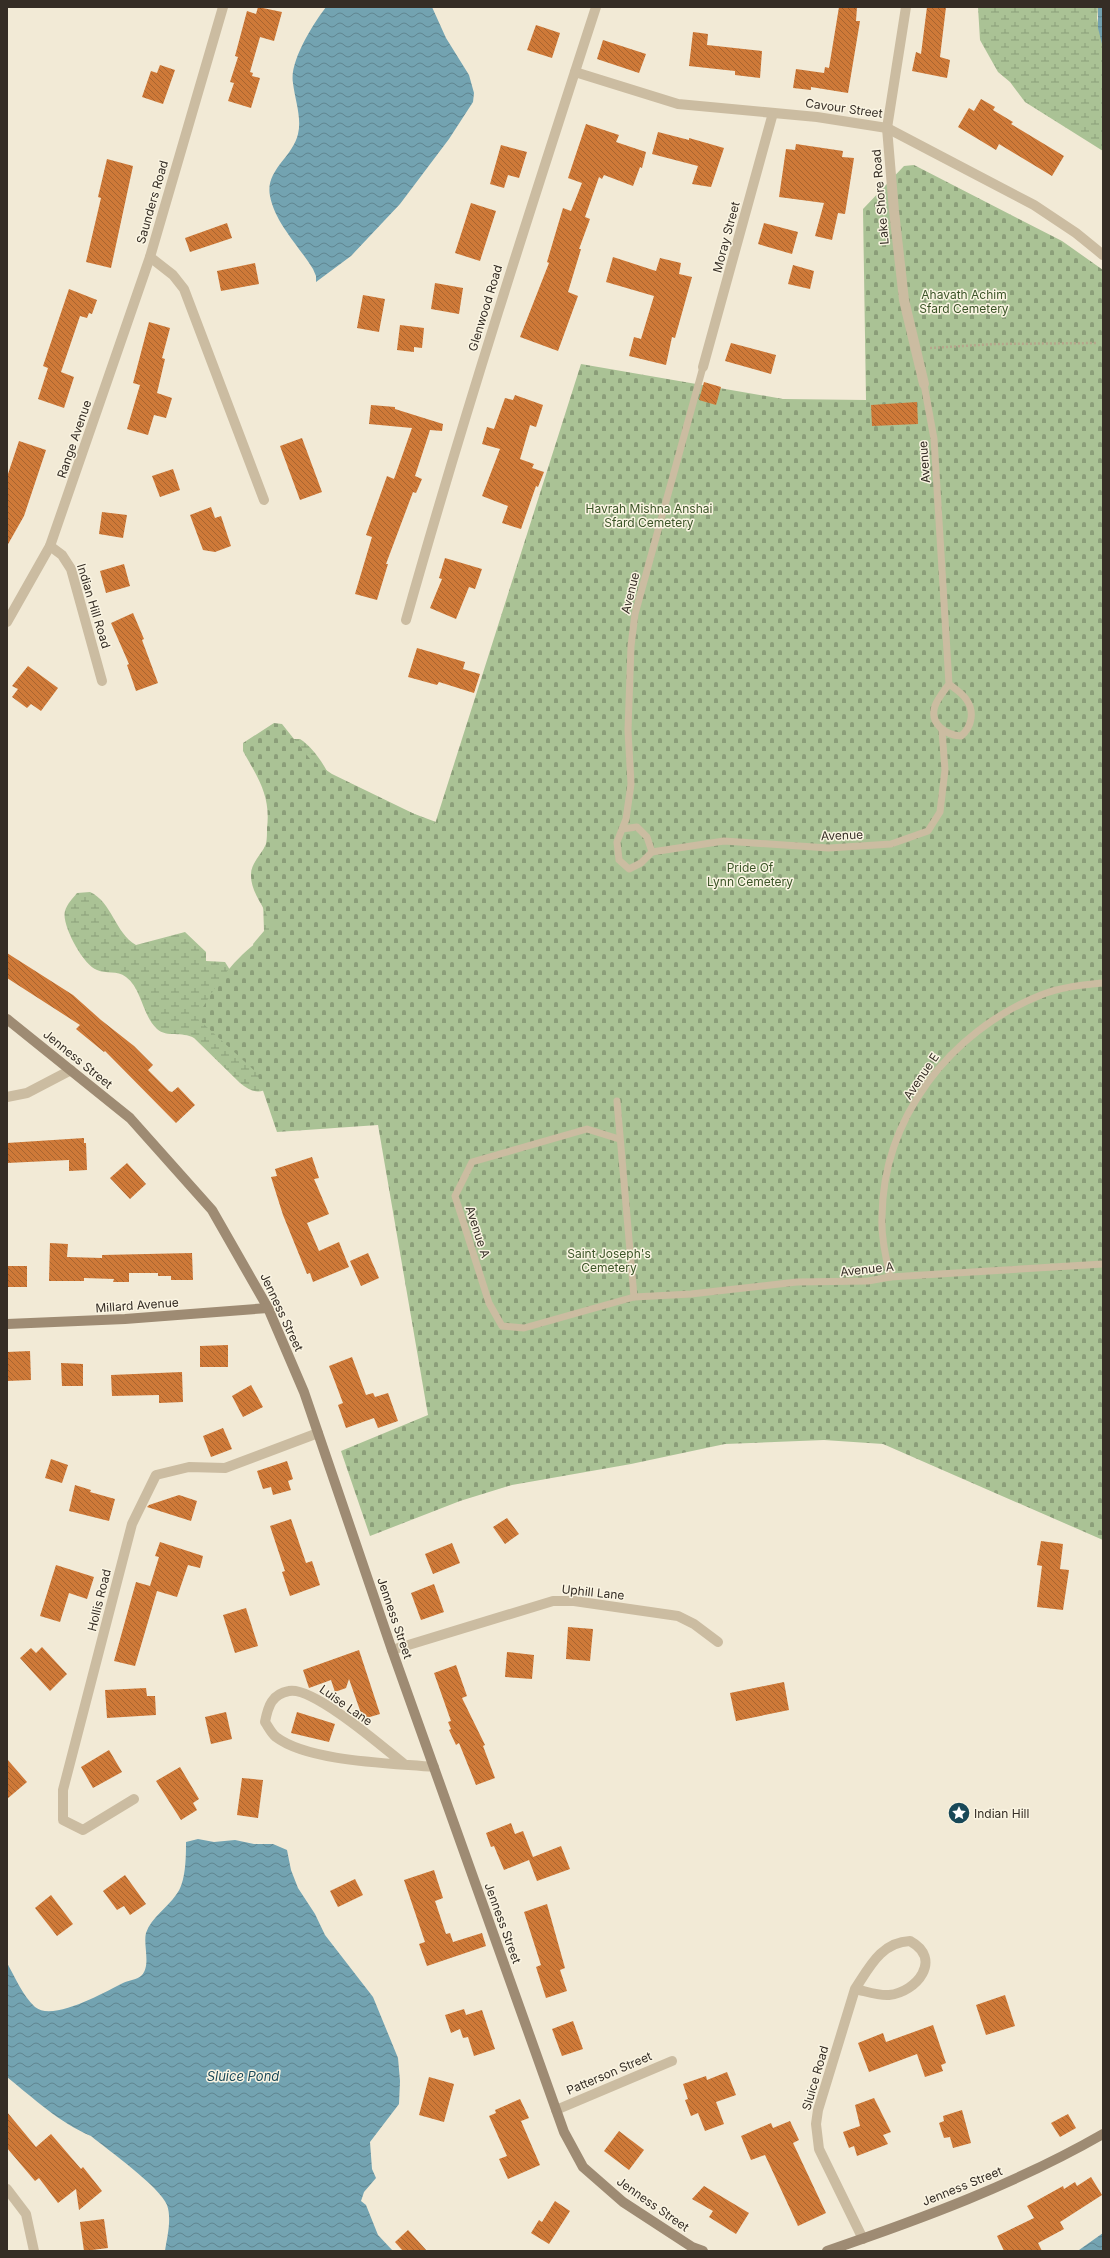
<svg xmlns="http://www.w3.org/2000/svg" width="1110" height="2258" font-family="Inter,sans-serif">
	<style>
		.wetland { fill: url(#wetland-marsh) }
		.cemetery { fill: url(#cemetery-stones) }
		.water { fill: url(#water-waves) }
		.building { fill: url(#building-back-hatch) }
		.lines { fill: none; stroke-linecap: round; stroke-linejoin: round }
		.path { stroke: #b6a68c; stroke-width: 2.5; stroke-dasharray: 2 2; stroke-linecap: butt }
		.lane { stroke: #cbbca1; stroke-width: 7 }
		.street { stroke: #cbbca1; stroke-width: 10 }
		.secondary { stroke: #9e8b73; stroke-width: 10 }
		.labels { text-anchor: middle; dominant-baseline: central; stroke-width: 3; stroke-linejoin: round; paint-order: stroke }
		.street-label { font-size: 12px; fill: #352d25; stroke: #faf4e2 }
		.park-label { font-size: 12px; fill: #3b5427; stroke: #faf4e2 }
		.poi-label { font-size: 12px; fill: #352d25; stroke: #faf4e2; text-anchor: start }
		.water-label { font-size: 13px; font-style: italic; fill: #184858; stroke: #faf4e2 }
	</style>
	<defs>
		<pattern id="wetland-marsh" width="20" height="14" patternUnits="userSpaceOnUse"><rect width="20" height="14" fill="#aac295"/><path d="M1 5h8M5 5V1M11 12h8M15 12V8" fill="none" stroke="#8b9e79"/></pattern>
		<pattern id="cemetery-stones" width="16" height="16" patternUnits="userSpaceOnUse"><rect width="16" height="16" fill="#aac295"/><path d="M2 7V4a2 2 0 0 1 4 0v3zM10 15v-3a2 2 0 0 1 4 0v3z" fill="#8b9e79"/></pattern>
		<pattern id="water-waves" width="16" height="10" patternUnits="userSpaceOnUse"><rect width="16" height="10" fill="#73a3b1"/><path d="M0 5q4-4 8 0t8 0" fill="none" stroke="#5f8590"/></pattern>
		<pattern id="building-back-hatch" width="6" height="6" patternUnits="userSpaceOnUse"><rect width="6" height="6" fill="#ce7938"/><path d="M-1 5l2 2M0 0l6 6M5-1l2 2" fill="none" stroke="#a8642f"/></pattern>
	</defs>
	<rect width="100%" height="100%" fill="#f2ead6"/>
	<g class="wetland">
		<polygon points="978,7 1098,7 1097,18 1103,48 1103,151 1025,102 1010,82 998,72 980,40"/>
		<path d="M 293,739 L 300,739 C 314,748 325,766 332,781 C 367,796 401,809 436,822 L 270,1088 C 258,1094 251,1092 240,1083 L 194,1038 C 182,1031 167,1038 157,1029 C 142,1015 142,989 126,977 C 117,970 106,974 97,970 C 83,965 61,924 65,911 C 67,904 73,898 77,893 L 90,892 C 112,902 115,933 136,945 L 185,932 L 206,952 L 206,961 L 225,962 L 230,970 L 255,951 L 253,944 L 264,931 L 263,901 Z"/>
	</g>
	<path class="cemetery" d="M 914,165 L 1062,241 L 1103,270 L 1103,1540 L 883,1444 L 824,1440 L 725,1444 L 631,1464 L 512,1485 L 460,1501 L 370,1536 L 341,1451 L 428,1415 L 378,1125 L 277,1132 L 257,1073 L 197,1018 C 218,981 235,955 272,932 C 270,911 250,895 251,874 C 251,863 262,854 266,844 C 267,839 267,833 267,828 C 271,796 258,778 243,751 L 243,743 L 274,723 L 282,724 L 310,759 L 332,774 L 435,824 L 581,364 L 783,399 L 866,400 L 863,209 L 904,166 Z"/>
	<g class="water">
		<path d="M 326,7 L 432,7 L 446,38 L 469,75 L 474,93 L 473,102 L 449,139 L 400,204 L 351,256 L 316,282 L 316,276 L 313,269 C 299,246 275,223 270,196 C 265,170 293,157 298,134 C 302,118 295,100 293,83 C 289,62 313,24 326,7 Z"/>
		<polygon points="1098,7 1103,7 1103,48 1098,28"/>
		<path d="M 198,1839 L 214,1842 L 235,1840 L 254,1844 L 273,1844 L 287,1850 L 291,1870 L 298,1888 L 315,1914 L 325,1935 L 373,1997 L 398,2058 L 400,2081 L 399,2104 L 370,2142 L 372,2169 L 376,2178 L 364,2192 L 361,2201 L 366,2205 L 378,2235 L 393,2251 L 165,2251 C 167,2237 172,2219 167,2205 C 160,2187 108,2150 91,2136 C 60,2123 33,2098 7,2077 L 7,1963 C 15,1977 23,1996 35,2007 C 53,2022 105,1992 123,1983 C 129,1980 137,1980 142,1975 C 151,1965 143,1945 146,1933 C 151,1918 167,1908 176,1895 C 186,1883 186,1857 186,1842 Z"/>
		<polygon points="1103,2233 1103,2251 1077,2251 1079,2250"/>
	</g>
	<g class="building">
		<polygon points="258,7 282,12 274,41 260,37 250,72 253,73 252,76 260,78 251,108 228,101 234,83 230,82 238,57 235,56 247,11 256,14"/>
		<polygon points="839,7 857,7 856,21 860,21 848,93 811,87 811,90 793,88 796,69 824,73 825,67 829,68"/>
		<polygon points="927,7 946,7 940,57 950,60 947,78 912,71 916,52 921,54"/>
		<polygon points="536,25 560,33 552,58 527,50"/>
		<polygon points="693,32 708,34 707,45 762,51 760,78 735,75 735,71 689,66"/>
		<polygon points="603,40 646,54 639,73 597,59"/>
		<polygon points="160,65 175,70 163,104 142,97 151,71 157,73"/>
		<polygon points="981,99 995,107 993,110 1013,122 1011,124 1064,156 1052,176 999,144 996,150 958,127 969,108 974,111"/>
		<polygon points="586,124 619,135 616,142 646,152 642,168 640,167 633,186 604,175 602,179 599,177 585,217 590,219 579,249 581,249 568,292 578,296 558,351 520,337 549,263 547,262 563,208 571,211 582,183 568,178"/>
		<polygon points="658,132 689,140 689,138 724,148 711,187 692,184 698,166 652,154"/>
		<polygon points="796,144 843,151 842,157 854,158 845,214 838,213 832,240 815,236 824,203 779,197 786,149 795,150"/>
		<polygon points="501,145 527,152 519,178 508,175 504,188 490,184"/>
		<polygon points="107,159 133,166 111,268 86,262 101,198 98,197"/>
		<polygon points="471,203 496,211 480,261 455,253"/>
		<polygon points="227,223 232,238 190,252 185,238"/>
		<polygon points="764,223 798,232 792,254 758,244"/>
		<polygon points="613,257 656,271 660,258 681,263 679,274 692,277 675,338 672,337 666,365 629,356 634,337 641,339 654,296 606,282"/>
		<polygon points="255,263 259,284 221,291 217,271"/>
		<polygon points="793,265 814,271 810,289 788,284"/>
		<polygon points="435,283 463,288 459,314 431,309"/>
		<polygon points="69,289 97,300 92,314 89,313 87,318 80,316 61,372 74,377 64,408 38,399 48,368 43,366"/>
		<polygon points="363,295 385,299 379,332 357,328"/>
		<polygon points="149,322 170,328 162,358 165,359 157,393 172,398 166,418 154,415 148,435 127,429 140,385 133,383"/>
		<polygon points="400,325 424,328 422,348 414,347 414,352 397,350"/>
		<polygon points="731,343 776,355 771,374 725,361"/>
		<polygon points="704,382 721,387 716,405 699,400"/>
		<polygon points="515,395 543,405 536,427 530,425 520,459 534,464 532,468 544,472 538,487 536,486 521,529 502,523 508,506 482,496 500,449 482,444 487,427 494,429 505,398 513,400"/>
		<polygon points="917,402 918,424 872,426 871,405"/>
		<polygon points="371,405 395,407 395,409 443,424 442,431 430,430 415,476 422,479 416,493 413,492 386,564 388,564 377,600 355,594 372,537 366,535 387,476 394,479 412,428 369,424"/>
		<polygon points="302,438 322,492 300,500 280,446"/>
		<polygon points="19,441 46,450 24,516 7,546 7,477"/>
		<polygon points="173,469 180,490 160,497 152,476"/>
		<polygon points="211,507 215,518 221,516 231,546 215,552 203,550 190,515"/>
		<polygon points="102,512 127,515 123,538 99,534"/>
		<polygon points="445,558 482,569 475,589 469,587 456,619 430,608 442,579 439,578"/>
		<polygon points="124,564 130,586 106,593 100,571"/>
		<polygon points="133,613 144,639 142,640 158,683 136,691 127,665 129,664 111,623"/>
		<polygon points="417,648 465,662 463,669 480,674 474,693 439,682 437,685 408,677"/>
		<polygon points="28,666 58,688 41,711 31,704 27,708 12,697 18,689 12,686"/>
		<polygon points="7,953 73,995 101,1020 134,1046 153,1065 148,1070 169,1091 172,1092 178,1087 195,1105 176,1123 105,1051 104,1052 76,1029 80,1025 7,978"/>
		<polygon points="84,1138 84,1143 86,1143 87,1170 69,1171 69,1160 7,1163 7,1143"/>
		<polygon points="312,1157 319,1178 314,1179 329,1214 307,1223 319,1251 339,1242 349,1267 313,1282 310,1273 307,1274 283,1215 271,1177 277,1176 275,1169"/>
		<polygon points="127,1163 146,1184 130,1199 110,1178"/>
		<polygon points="50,1243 68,1244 67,1257 102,1258 102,1255 192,1253 193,1280 171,1280 171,1276 158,1276 158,1273 129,1273 129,1282 113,1282 114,1279 84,1278 84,1281 49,1281"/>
		<polygon points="368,1253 379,1278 361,1286 350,1261"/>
		<rect x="7" y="1266" width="20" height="21"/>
		<polygon points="228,1345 228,1367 200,1367 200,1346"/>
		<polygon points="30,1351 31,1380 7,1381 7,1352"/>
		<polygon points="352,1357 366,1395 373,1393 375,1397 388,1393 398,1421 378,1428 374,1418 346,1428 338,1405 343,1403 329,1366"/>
		<polygon points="61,1363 83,1364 83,1386 62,1386"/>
		<polygon points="182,1372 183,1402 159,1403 159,1395 112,1396 111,1375"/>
		<polygon points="251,1385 263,1407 243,1417 232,1396"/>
		<polygon points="223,1428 232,1449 211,1457 203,1436"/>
		<polygon points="51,1459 68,1465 62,1483 45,1478"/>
		<polygon points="287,1461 293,1479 288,1481 291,1490 273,1495 271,1487 263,1489 257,1471"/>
		<polygon points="75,1485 91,1490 90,1492 115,1499 109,1521 69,1511"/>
		<polygon points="179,1495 197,1501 191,1521 147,1507 149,1505"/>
		<polygon points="507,1518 519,1534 505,1544 493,1527"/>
		<polygon points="291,1519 306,1563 312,1561 320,1585 290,1596 282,1572 285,1571 270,1526"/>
		<polygon points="1041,1541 1063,1544 1060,1569 1069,1570 1063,1610 1037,1607 1042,1566 1037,1565"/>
		<polygon points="160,1542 203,1556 200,1568 188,1565 177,1597 157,1591 135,1666 114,1661 136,1582 150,1586 159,1557 155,1556"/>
		<polygon points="452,1543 460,1563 433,1574 425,1554"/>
		<polygon points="56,1565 94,1577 87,1599 69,1593 60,1622 40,1616"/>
		<polygon points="434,1584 444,1612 421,1620 411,1593"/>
		<polygon points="246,1608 258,1646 235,1653 223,1615"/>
		<polygon points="568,1627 593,1629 590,1661 566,1659"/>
		<polygon points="42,1647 67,1674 50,1691 20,1658 31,1648 36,1653"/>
		<polygon points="359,1650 380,1714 363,1719 349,1679 346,1688 335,1692 331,1680 309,1688 303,1670"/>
		<polygon points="507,1652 534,1655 532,1679 505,1677"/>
		<polygon points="456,1665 467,1696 462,1698 485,1745 483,1746 495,1778 476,1785 459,1743 456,1745 449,1730 451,1729 448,1722 451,1721 434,1673"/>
		<polygon points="784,1682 789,1710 736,1721 730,1693"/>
		<polygon points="146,1688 147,1696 155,1696 156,1715 107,1718 105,1690"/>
		<polygon points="226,1712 232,1739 211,1744 205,1717"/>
		<polygon points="297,1712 335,1724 329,1742 291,1733"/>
		<polygon points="109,1750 122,1772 93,1788 81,1767"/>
		<polygon points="7,1759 27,1782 7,1799"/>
		<polygon points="180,1767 199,1799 193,1803 197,1810 181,1820 156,1781"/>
		<polygon points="242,1778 263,1780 258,1818 237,1815"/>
		<polygon points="511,1823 515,1834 523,1831 533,1857 561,1846 570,1869 537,1881 529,1860 504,1870 494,1846 491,1847 486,1833"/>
		<polygon points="434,1870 443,1898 435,1901 446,1934 450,1933 453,1942 482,1933 486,1946 427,1966 419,1944 425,1942 404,1880"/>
		<polygon points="125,1875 146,1904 130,1915 124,1906 117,1910 103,1891"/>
		<polygon points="355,1879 363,1895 338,1907 330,1891"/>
		<polygon points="51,1895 73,1924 57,1936 35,1908"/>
		<polygon points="547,1904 565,1968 560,1970 567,1991 546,1998 536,1967 541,1965 524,1912"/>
		<polygon points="1005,1995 1015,2026 986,2035 976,2005"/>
		<polygon points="464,2009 466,2015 482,2010 495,2049 474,2056 468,2037 463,2038 460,2029 451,2033 445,2015"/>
		<polygon points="573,2021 583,2049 562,2056 552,2029"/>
		<polygon points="933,2025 946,2063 941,2065 943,2071 925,2077 917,2054 869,2072 858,2043 883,2033 886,2042"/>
		<polygon points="727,2072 736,2095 716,2102 724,2124 705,2131 698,2113 691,2116 685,2100 688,2099 683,2084 706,2076 707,2080"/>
		<polygon points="429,2077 454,2084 444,2122 419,2115"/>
		<polygon points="874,2098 891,2132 883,2135 888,2144 857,2156 854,2146 849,2148 843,2132 860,2126 855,2105"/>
		<polygon points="520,2099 529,2118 521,2121 540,2165 508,2179 499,2159 507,2156 489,2116 496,2113 495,2110"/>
		<polygon points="962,2110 971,2143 953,2148 950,2137 944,2138 939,2123 944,2121 943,2116"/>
		<polygon points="7,2112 36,2147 51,2134 81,2169 83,2167 102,2191 79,2210 76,2189 58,2203 39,2178 35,2181 7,2148"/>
		<polygon points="1068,2114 1076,2128 1060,2137 1051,2123"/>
		<polygon points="790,2121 799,2140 793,2143 826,2213 798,2226 765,2155 751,2160 741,2136 771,2123 773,2128"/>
		<polygon points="619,2131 644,2150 629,2170 604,2151"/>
		<polygon points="1091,2177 1102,2195 1060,2222 1064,2229 1038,2243 1042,2251 1004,2251 997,2236 1034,2218 1027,2206 1063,2186 1064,2189 1075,2182 1077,2186"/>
		<polygon points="704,2186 749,2213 736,2234 709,2217 713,2211 692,2199"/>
		<polygon points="555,2201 570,2211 549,2244 531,2233 539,2220 542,2222"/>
		<polygon points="104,2219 108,2248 84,2251 80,2222"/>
		<polygon points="408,2230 427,2251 403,2251 395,2242"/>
	</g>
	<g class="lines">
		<polyline class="path" points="930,348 995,344 1097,343"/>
		<g class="lane">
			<path d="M 924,384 L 934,439 L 949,684 C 944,691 938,698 935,706 C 929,724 946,735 961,736 C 972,727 975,711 966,699 C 962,693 954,688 949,684"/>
			<polyline points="622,829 637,827 647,837 652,852 641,863 629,869 619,860 617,842 626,819 631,784 628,730 631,646 635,614 703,367"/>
			<polyline points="652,852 724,841 829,848 891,844 928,831 940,812 945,770 942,731"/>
			<polyline points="617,1101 634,1297 691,1294 797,1282 868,1281 890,1277 1103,1264"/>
			<polyline points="619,1139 587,1129 472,1162 455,1196 489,1303 502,1326 524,1328 634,1297"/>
			<path d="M 890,1277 C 886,1257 881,1237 882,1217 C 883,1118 950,1031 1041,995 C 1060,987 1082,985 1103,983"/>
		</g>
		<g class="street">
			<polyline points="223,7 150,257 173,275 184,289 264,500"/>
			<polyline points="906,7 887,128 894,211 904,300 924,384"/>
			<polyline points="575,72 678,104 817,117 887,128 1034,205 1076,233 1103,255"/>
			<polyline points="703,367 773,113"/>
			<polyline points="50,546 62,555 71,569 102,681"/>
			<path d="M 406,620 C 464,414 530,210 596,7"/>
			<polyline points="7,622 50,546 150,257"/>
			<polyline points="7,1097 27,1093 71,1070"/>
			<polyline points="392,1650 553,1601 574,1601 678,1616 694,1624 718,1642"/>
			<path d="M 404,1764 C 384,1748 313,1686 289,1691 C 272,1694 268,1706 265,1722 C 268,1726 271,1733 276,1737 C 309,1762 392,1763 434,1767"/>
			<polyline points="134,1799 83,1830 63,1820 63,1790 132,1524 156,1475 189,1467 225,1468 318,1433"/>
			<path d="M 855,1989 C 869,1968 881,1942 910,1941 C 943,1959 917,1992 889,1995 C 879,1996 865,1991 855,1989 L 818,2110 L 816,2124 L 819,2149 L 863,2239"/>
			<polyline points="556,2110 672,2061"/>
			<polyline points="7,2189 26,2214 34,2251"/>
		</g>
		<g class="secondary">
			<polyline points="7,1019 130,1118 212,1210 268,1308 304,1392 392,1650 564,2132 583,2167 623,2202 692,2247 703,2251"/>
			<polyline points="7,1324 125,1319 268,1308"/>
			<path d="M 827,2251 C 921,2219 1016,2184 1103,2134"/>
		</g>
	</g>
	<defs>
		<g id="sight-disc" transform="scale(1.15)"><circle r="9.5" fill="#184858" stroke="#faf4e2"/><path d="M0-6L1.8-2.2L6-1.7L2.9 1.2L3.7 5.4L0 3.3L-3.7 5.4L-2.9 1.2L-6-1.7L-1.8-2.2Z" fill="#fff"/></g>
	</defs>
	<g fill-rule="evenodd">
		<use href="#sight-disc" x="959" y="1813"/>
	</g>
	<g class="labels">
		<g class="street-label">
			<text transform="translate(844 108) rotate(8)">Cavour Street</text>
			<text transform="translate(880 197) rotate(-95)">Lake Shore Road</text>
			<text transform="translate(152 202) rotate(-74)">Saunders Road</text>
			<text transform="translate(726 237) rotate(-75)">Moray Street</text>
			<text transform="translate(485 308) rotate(-73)">Glenwood Road</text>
			<text transform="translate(74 439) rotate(-71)">Range Avenue</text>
			<text transform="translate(924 462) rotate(-94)">Avenue</text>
			<text transform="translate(630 593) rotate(-76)">Avenue</text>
			<text transform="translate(94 606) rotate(73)">Indian Hill Road</text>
			<text transform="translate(842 835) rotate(-2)">Avenue</text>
			<text transform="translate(78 1059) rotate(39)">Jenness Street</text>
			<text transform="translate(921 1076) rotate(-56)">Avenue E</text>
			<text transform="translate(478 1232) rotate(72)">Avenue A</text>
			<text transform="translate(867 1269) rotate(-6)">Avenue A</text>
			<text transform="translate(137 1305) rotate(-4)">Millard Avenue</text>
			<text transform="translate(282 1312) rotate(65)">Jenness Street</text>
			<text transform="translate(593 1592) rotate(6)">Uphill Lane</text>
			<text transform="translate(99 1600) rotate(-76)">Hollis Road</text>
			<text transform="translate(395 1618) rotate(71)">Jenness Street</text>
			<text transform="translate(346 1705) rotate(35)">Luise Lane</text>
			<text transform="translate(503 1923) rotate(70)">Jenness Street</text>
			<text transform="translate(609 2073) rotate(-23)">Patterson Street</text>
			<text transform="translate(815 2078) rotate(-74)">Sluice Road</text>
			<text transform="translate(962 2186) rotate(-22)">Jenness Street</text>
			<text transform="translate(653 2204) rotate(35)">Jenness Street</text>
		</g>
		<g class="park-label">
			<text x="964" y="294">Ahavath Achim<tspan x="964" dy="14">Sfard Cemetery</tspan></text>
			<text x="649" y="508">Havrah Mishna Anshai<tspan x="649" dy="14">Sfard Cemetery</tspan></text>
			<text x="750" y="867">Pride Of<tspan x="750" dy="14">Lynn Cemetery</tspan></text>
			<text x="609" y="1253">Saint Joseph's<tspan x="609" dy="14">Cemetery</tspan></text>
		</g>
		<g class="poi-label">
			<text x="974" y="1813">Indian Hill</text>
		</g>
		<g class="water-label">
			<text x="243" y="2076">Sluice Pond</text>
		</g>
	</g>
	<rect width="1110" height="2258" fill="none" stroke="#352d25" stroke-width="16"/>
</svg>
